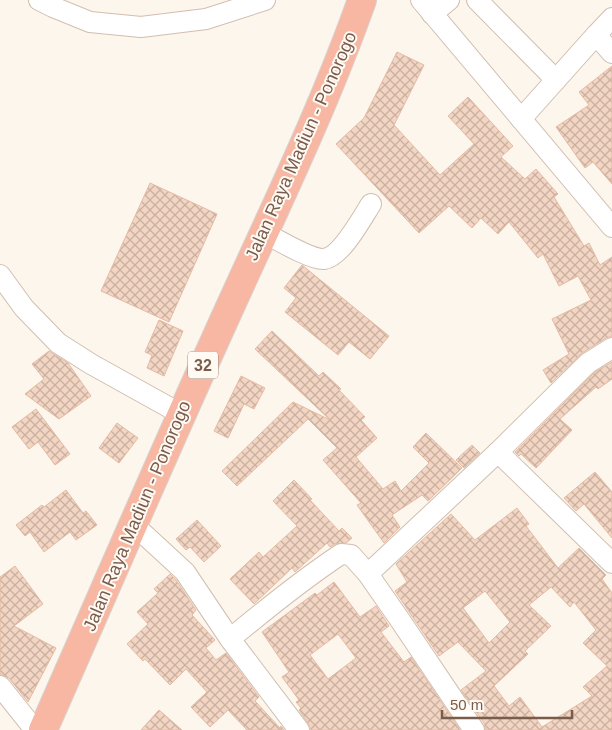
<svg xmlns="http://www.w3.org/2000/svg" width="612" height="730" font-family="Arial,sans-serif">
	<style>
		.building { fill: url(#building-cross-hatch); stroke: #e6bba3; fill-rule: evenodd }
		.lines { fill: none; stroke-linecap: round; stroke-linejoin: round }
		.minor-casing { stroke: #d1beb0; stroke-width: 22 }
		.highway-casing { stroke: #dad1cd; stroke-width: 30 }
		.minor { stroke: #fff; stroke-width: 20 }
		.highway { stroke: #f7b7a3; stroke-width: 28 }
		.labels { text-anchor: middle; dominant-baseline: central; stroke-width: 4; stroke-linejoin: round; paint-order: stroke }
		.shield { fill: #fffaf3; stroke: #a28b7f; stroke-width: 1 }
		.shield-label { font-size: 16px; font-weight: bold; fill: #7a5c4d }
		.street-label { font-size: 18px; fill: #7a5c4d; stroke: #fffaf3 }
	</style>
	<defs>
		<pattern id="building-cross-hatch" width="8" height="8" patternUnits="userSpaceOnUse" patternTransform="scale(1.25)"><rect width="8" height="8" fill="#f3d5c3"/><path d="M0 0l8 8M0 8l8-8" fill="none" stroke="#cab0a1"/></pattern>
	</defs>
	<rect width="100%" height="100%" fill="#fdf6ec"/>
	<g class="building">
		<polygon points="397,52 424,65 394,125 440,175 474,144 448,116 468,97 513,146 501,157 525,179 536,169 558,194 554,197 584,246 589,243 600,265 612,257 612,336 606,338 582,353 551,383 543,370 569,354 552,319 591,300 578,276 559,286 543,254 538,258 509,222 498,234 481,218 472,228 449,206 419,233 336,144 364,118"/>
		<polygon points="612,66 612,184 593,162 585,168 556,127 589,105 579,92"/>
		<polygon points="150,183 217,214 169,322 101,291"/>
		<polygon points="302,265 389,336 370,359 349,342 338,355 285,312 296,298 284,288"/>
		<polygon points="159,320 183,331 164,376 147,368 152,355 145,352"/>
		<polygon points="272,331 319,376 323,372 341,389 339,390 365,417 361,420 377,438 356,457 383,489 395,481 401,491 429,463 413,447 426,433 462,468 428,501 422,495 392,515 400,527 384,543 357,505 361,503 323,460 337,448 308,419 237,486 222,471 293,402 330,420 255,349"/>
		<polygon points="49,351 68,363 91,396 59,419 25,394 44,379 32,364"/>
		<polygon points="612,362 612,379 598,389 596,387 560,419 572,430 536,468 521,454 519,456 515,452 595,372"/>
		<polygon points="241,376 265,388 254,409 244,404 228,438 214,431"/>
		<polygon points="36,409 70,454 55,465 38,442 29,449 12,427"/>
		<polygon points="117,423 138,438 119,463 99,448"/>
		<polygon points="472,445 480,453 464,468 456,460"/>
		<polygon points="595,472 612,492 612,538 584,504 576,511 564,498"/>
		<polygon points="294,480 312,499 310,500 339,531 342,528 352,538 346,543 335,544 330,547 327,543 295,572 292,568 254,604 230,579 259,552 263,557 297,526 273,501"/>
		<polygon points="66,490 83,513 86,511 97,525 76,540 70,532 44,552 30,532 25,536 16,525 42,505 44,507"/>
		<path d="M 517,508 L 529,524 L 526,526 L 558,568 L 579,548 L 606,575 L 602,579 L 612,593 L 612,730 L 486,730 L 484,723 L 461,690 L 486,671 L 458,642 L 439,656 L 395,591 L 407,582 L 396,564 L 451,514 L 475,540 ZM 551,587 L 570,607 L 574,602 L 596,630 L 583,643 L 607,666 L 583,687 L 592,696 L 542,727 L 520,697 L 509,706 L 494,686 L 528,654 L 525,651 L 551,626 L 529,605 ZM 485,591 L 510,622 L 489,643 L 463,608 Z"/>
		<polygon points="197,520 221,546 204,562 190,547 186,550 176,539"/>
		<polygon points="15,566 43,604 14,626 56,648 28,702 9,678 0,674 0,577"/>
		<polygon points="170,574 176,580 196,610 192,615 215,640 206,648 216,660 226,653 259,697 255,701 280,728 281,726 284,730 247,730 228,710 210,727 191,707 207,692 186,669 170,685 145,659 143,661 127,644 148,624 137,612 158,593 154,589"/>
		<path d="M 334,582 L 360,617 L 376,606 L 389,626 L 381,632 L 404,662 L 411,657 L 460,730 L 311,730 L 308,723 L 299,710 L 301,708 L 296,702 L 299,700 L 282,677 L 289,672 L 262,632 L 315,593 L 317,595 ZM 338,634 L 356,658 L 328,679 L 310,655 Z"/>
		<polygon points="159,710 182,730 141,730"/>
	</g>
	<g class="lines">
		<g class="minor-casing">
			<g id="minor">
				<polyline points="39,0 53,7 90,22 141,27 206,19 265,0"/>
				<polyline points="421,0 612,227"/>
				<polyline points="477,0 556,80"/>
				<polyline points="432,14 449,0"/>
				<polyline points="596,35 612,18"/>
				<polyline points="521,119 596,35 612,53"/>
				<path d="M 263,232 C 276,239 311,260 324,259 C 341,257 362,218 371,204"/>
				<polyline points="0,275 24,308 58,343 91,364 181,414"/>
				<polyline points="498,452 612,563"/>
				<polyline points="134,525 185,572 230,639 299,730"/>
				<polyline points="368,574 498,452 588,363 612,348"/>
				<path d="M 230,639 C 266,609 302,580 341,554 L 351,555 L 368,574 L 400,620 L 474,730"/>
				<polyline points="0,686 35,730"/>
			</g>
		</g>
		<g class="highway-casing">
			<path id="highway" d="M 43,730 C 101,599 157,468 216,338 C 266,226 321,116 362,0"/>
		</g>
		<use href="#minor" class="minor"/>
		<use href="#highway" class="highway"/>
	</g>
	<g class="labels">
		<rect class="shield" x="188" y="351.5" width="30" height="27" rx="4"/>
		<g class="shield-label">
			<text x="203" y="365">32</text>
		</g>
		<g class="street-label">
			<text transform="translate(301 146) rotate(-66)">Jalan Raya Madiun - Ponorogo</text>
			<text transform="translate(137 516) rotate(-67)">Jalan Raya Madiun - Ponorogo</text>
		</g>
	</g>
	<path d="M442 710v8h130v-8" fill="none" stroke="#7a5c4d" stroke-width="2.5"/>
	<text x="450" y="710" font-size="15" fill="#7a5c4d" stroke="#fffaf3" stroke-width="4" paint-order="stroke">50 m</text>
</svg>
